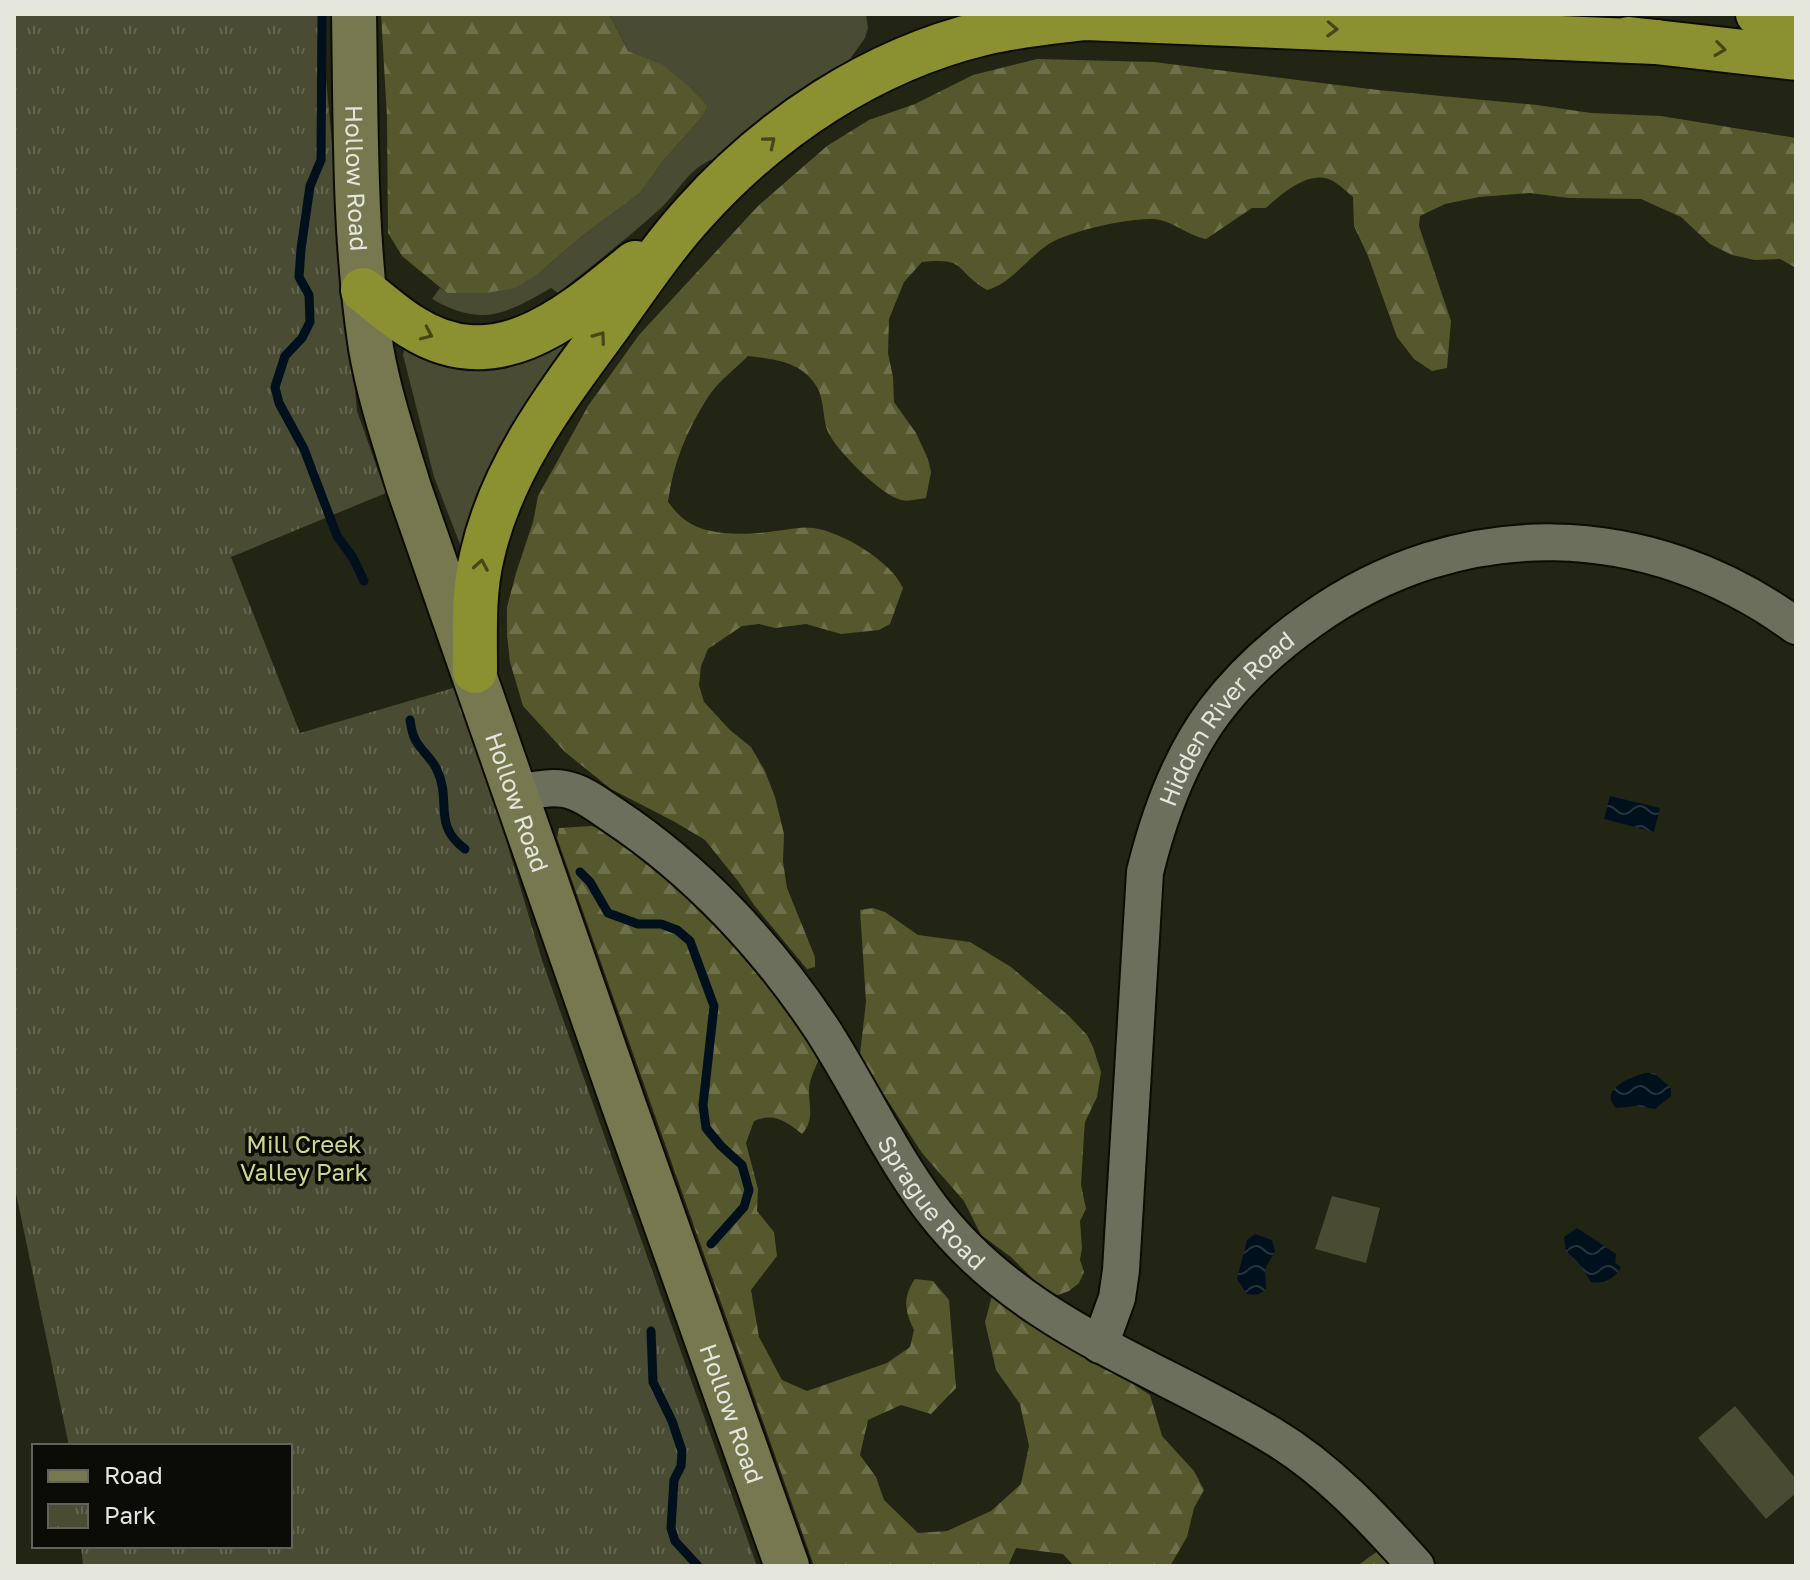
<svg xmlns="http://www.w3.org/2000/svg" width="1810" height="1580" font-family="'Golos Text',sans-serif">
	<style>
		.grass { fill: #494b33 }
		.forest { fill: url(#forest-firs) }
		.park { fill: url(#park-tufts) }
		.water { fill: url(#water-waves) }
		.lines { fill: none; stroke-linecap: round; stroke-linejoin: round }
		.stream { stroke: #00101c; stroke-width: 9 }
		.street-casing { stroke: #0c0d02; stroke-width: 40 }
		.secondary-casing { stroke: #0c0d02; stroke-width: 48 }
		.highway-casing { stroke: #0c0d02; stroke-width: 48 }
		.street { stroke: #6d6f5d; stroke-width: 36 }
		.secondary { stroke: #767950; stroke-width: 44 }
		.highway { stroke: #8b9031; stroke-width: 44 }
		.oneway { stroke: #454719 }
		.labels { text-anchor: middle; dominant-baseline: central; stroke-width: 7; stroke-linejoin: round; paint-order: stroke }
		.street-label { font-size: 24px; fill: #e5e6dc; stroke: #0c0c06 }
		.park-label { font-size: 24px; fill: #d0d58d; stroke: #0c0c06 }
	</style>
	<defs>
		<pattern id="forest-firs" width="22" height="20" patternUnits="userSpaceOnUse" patternTransform="scale(2)"><rect width="22" height="20" fill="#55582d"/><path d="M5 1l3.5 6h-7zM16 11l3.5 6h-7z" fill="#6d704b"/></pattern>
		<pattern id="park-tufts" width="24" height="20" patternUnits="userSpaceOnUse" patternTransform="scale(2)"><rect width="24" height="20" fill="#494b33"/><path d="M3 7l-1-3M5 7V3M7 7l1-3M15 17l-1-3M17 17v-4M19 17l1-3" fill="none" stroke="#636550"/></pattern>
		<pattern id="water-waves" width="16" height="10" patternUnits="userSpaceOnUse" patternTransform="scale(2)"><rect width="16" height="10" fill="#00101c"/><path d="M0 5q4-4 8 0t8 0" fill="none" stroke="#25333c"/></pattern>
	</defs>
	<rect width="100%" height="100%" fill="#222414"/>
	<g class="grass">
		<path d="M 609,14 L 866,14 L 868,28 L 865,38 L 850,59 L 807,88 L 716,158 C 689,167 680,190 661,208 C 628,238 592,266 558,293 L 551,288 C 504,315 482,327 432,299 L 440,288 L 447,293 L 538,274 L 582,236 L 640,193 L 664,160 L 702,117 L 708,106 L 691,88 L 663,66 L 628,51 Z"/>
		<path d="M 577,335 L 463,552 L 434,477 L 403,355 L 404,350 C 474,382 514,376 577,335 Z"/>
		<polygon points="1332,1196 1380,1208 1366,1263 1315,1249"/>
		<polygon points="1735,1406 1796,1479 1796,1493 1766,1519 1698,1438"/>
	</g>
	<g class="forest">
		<polygon points="381,14 609,14 628,51 663,65 691,88 708,106 702,117 664,160 640,193 582,236 538,274 515,288 486,293 447,293 402,256 388,233 387,117"/>
		<path d="M 1037,59 L 1154,62 L 1378,90 L 1537,105 L 1591,113 L 1661,116 L 1796,138 L 1796,268 L 1780,259 L 1755,260 L 1732,255 L 1710,244 L 1681,217 L 1641,199 L 1569,198 L 1530,193 L 1479,197 L 1445,204 L 1420,216 L 1419,226 L 1451,321 L 1447,368 L 1432,371 L 1414,359 L 1397,337 L 1368,256 L 1354,226 L 1353,197 C 1347,192 1340,185 1333,181 C 1311,168 1281,194 1266,208 L 1252,208 L 1206,239 C 1189,236 1177,224 1160,220 C 1138,215 1064,232 1046,246 C 1026,260 1011,283 987,290 C 954,271 968,257 922,262 L 904,282 L 889,319 L 888,353 L 893,377 L 894,402 L 916,433 L 928,459 L 931,472 L 926,498 C 918,499 909,502 901,500 C 881,495 837,451 828,432 C 822,417 825,398 815,384 C 800,361 772,359 748,356 C 735,369 718,382 708,397 C 687,430 673,463 668,502 C 673,508 678,515 685,520 C 707,537 749,535 775,531 C 787,530 800,526 813,528 C 842,532 891,561 903,588 L 890,624 L 879,630 L 841,634 L 806,624 L 775,628 L 759,624 L 742,626 L 708,649 L 701,666 L 699,685 L 704,702 L 730,730 L 751,747 L 765,771 L 775,797 L 784,834 L 783,862 L 787,888 L 815,957 L 815,967 L 807,969 L 754,905 L 738,881 L 705,840 L 675,822 L 611,789 L 565,752 L 523,706 L 510,662 L 507,635 L 507,607 L 516,573 L 533,522 L 538,496 L 588,406 L 639,335 L 758,206 L 827,146 L 869,120 L 915,104 L 973,75 Z"/>
		<path d="M 592,826 L 633,842 L 704,904 L 823,1050 C 819,1060 813,1071 810,1082 C 806,1101 817,1118 802,1134 C 787,1122 774,1112 754,1121 L 746,1143 L 758,1189 L 757,1211 L 774,1232 L 777,1256 L 751,1290 L 759,1337 L 782,1380 L 807,1391 L 887,1363 L 910,1347 L 914,1330 C 905,1311 902,1298 915,1279 L 933,1281 L 949,1300 L 956,1388 L 931,1414 L 901,1405 L 868,1420 L 860,1455 L 876,1477 L 884,1500 L 918,1533 L 947,1531 L 991,1511 L 1021,1484 L 1029,1446 L 1020,1404 L 996,1370 L 985,1322 L 993,1292 L 1150,1395 L 1162,1436 L 1194,1471 L 1204,1490 L 1194,1508 L 1187,1537 L 1170,1566 L 1074,1566 L 1063,1554 L 1016,1548 L 1008,1566 L 814,1566 L 557,838 L 559,828 Z"/>
		<polygon points="873,908 885,912 918,935 970,942 1011,967 1069,1016 1087,1035 1093,1047 1101,1072 1097,1097 1085,1122 1084,1134 1081,1185 1086,1209 1080,1221 1082,1248 1080,1260 1084,1272 1079,1283 1069,1291 1058,1295 1047,1293 1011,1257 981,1235 964,1201 922,1153 886,1098 870,1078 860,1054 866,1002 860,910"/>
		<polygon points="1386,1545 1402,1566 1357,1566"/>
	</g>
	<polygon class="park" points="14,14 320,14 357,411 386,493 231,557 300,733 460,686 542,960 757,1566 83,1566 81,1546 290,1546 290,1446 69,1446 14,1184"/>
	<g class="water">
		<polygon points="1610,796 1660,808 1654,832 1604,819"/>
		<path d="M 1645,1073 L 1654,1073 L 1671,1088 L 1671,1096 L 1655,1109 L 1636,1106 L 1616,1108 C 1598,1089 1631,1077 1645,1073 Z"/>
		<path d="M 1577,1228 L 1616,1254 L 1615,1263 L 1621,1267 C 1615,1279 1604,1284 1591,1282 L 1578,1262 L 1566,1251 L 1564,1237 Z"/>
		<path d="M 1255,1234 L 1272,1240 L 1275,1251 L 1265,1269 L 1266,1289 C 1261,1295 1254,1295 1247,1294 L 1237,1279 L 1247,1240 Z"/>
	</g>
	<g class="lines">
		<g class="stream">
			<polyline points="322,14 321,160 310,186 301,249 299,277 309,295 310,322 302,338 285,356 275,387 279,403 304,449 337,536 353,558 364,581"/>
			<path d="M 410,720 C 411,726 412,734 415,739 C 420,750 432,758 437,770 C 452,801 432,825 465,849"/>
			<polyline points="580,872 590,882 608,913 638,924 661,924 677,930 690,941 714,1006 703,1105 706,1128 721,1146 742,1165 749,1190 744,1207 711,1244"/>
			<polyline points="651,1331 653,1382 672,1421 682,1451 681,1466 674,1480 671,1528 675,1541 698,1566"/>
		</g>
		<g class="street-casing">
			<g id="street">
				<path id="s1" d="M 515,793 C 531,791 549,786 564,789 C 582,792 598,805 613,815 C 696,870 767,946 822,1029 C 860,1088 889,1152 931,1208 C 1019,1324 1151,1363 1271,1435 C 1328,1469 1372,1517 1416,1566"/>
				<path id="s2" d="M 1100,1345 L 1117,1298 L 1121,1270 L 1145,872 C 1159,815 1179,759 1214,712 C 1241,676 1274,646 1311,620 C 1460,513 1649,518 1796,626"/>
			</g>
		</g>
		<g class="secondary-casing">
			<g id="secondary">
				<path id="s3" d="M 354,14 C 356,125 354,237 371,348 C 379,395 395,442 409,488 L 623,1103 L 787,1566"/>
			</g>
		</g>
		<g class="highway-casing">
			<g id="highway">
				<polyline points="1758,14 1796,18"/>
				<polyline points="1629,39 1796,58"/>
				<path d="M 363,290 C 379,302 395,317 412,327 C 497,381 570,316 635,263"/>
				<path d="M 475,671 C 475,632 473,593 482,556 C 502,467 557,396 610,324 C 637,286 663,247 694,213 C 771,127 872,60 984,33 C 1018,25 1052,22 1086,18 L 1656,42"/>
			</g>
		</g>
		<use href="#street" class="street"/>
		<use href="#secondary" class="secondary"/>
		<use href="#highway" class="highway"/>
	</g>
	<defs><path id="oneway-chevron" d="M-2-3.5L2.5 0L-2 3.5" fill="none" stroke-width="1.6" stroke-linecap="round" stroke-linejoin="round" transform="scale(2)"/></defs>
	<g class="oneway">
		<use href="#oneway-chevron" transform="translate(1332 29) rotate(2)"/>
		<use href="#oneway-chevron" transform="translate(1720 49) rotate(7)"/>
		<use href="#oneway-chevron" transform="translate(770 142) rotate(-40)"/>
		<use href="#oneway-chevron" transform="translate(427 334) rotate(24)"/>
		<use href="#oneway-chevron" transform="translate(600 337) rotate(-54)"/>
		<use href="#oneway-chevron" transform="translate(481 565) rotate(-80)"/>
	</g>
	<g class="labels">
		<g class="street-label">
			<text stroke="none"><textPath href="#s3" startOffset="164">Hollow Road</textPath></text>
			<text stroke="none"><textPath href="#s2" startOffset="654">Hidden River Road</textPath></text>
			<text stroke="none"><textPath href="#s3" startOffset="812">Hollow Road</textPath></text>
			<text stroke="none"><textPath href="#s1" startOffset="612">Sprague Road</textPath></text>
			<text stroke="none"><textPath href="#s3" startOffset="1460">Hollow Road</textPath></text>
		</g>
		<g class="park-label">
			<text x="304" y="1143">Mill Creek<tspan x="304" dy="28">Valley Park</tspan></text>
		</g>
	</g>
	<rect width="1810" height="1580" fill="none" stroke="#e5e6dc" stroke-width="32"/>
	<rect x="32" y="1444" width="260" height="104" fill="#0c0c06" stroke="#63635c" stroke-width="2"/>
	<rect x="48" y="1470" width="40" height="12" fill="#767950" stroke="#63635c" stroke-width="2"/>
	<text x="104" y="1484" font-size="24" fill="#e5e6dc">Road</text>
	<rect x="48" y="1504" width="40" height="24" fill="url(#park-tufts)" stroke="#63635c" stroke-width="2"/>
	<text x="104" y="1524" font-size="24" fill="#e5e6dc">Park</text>
</svg>
